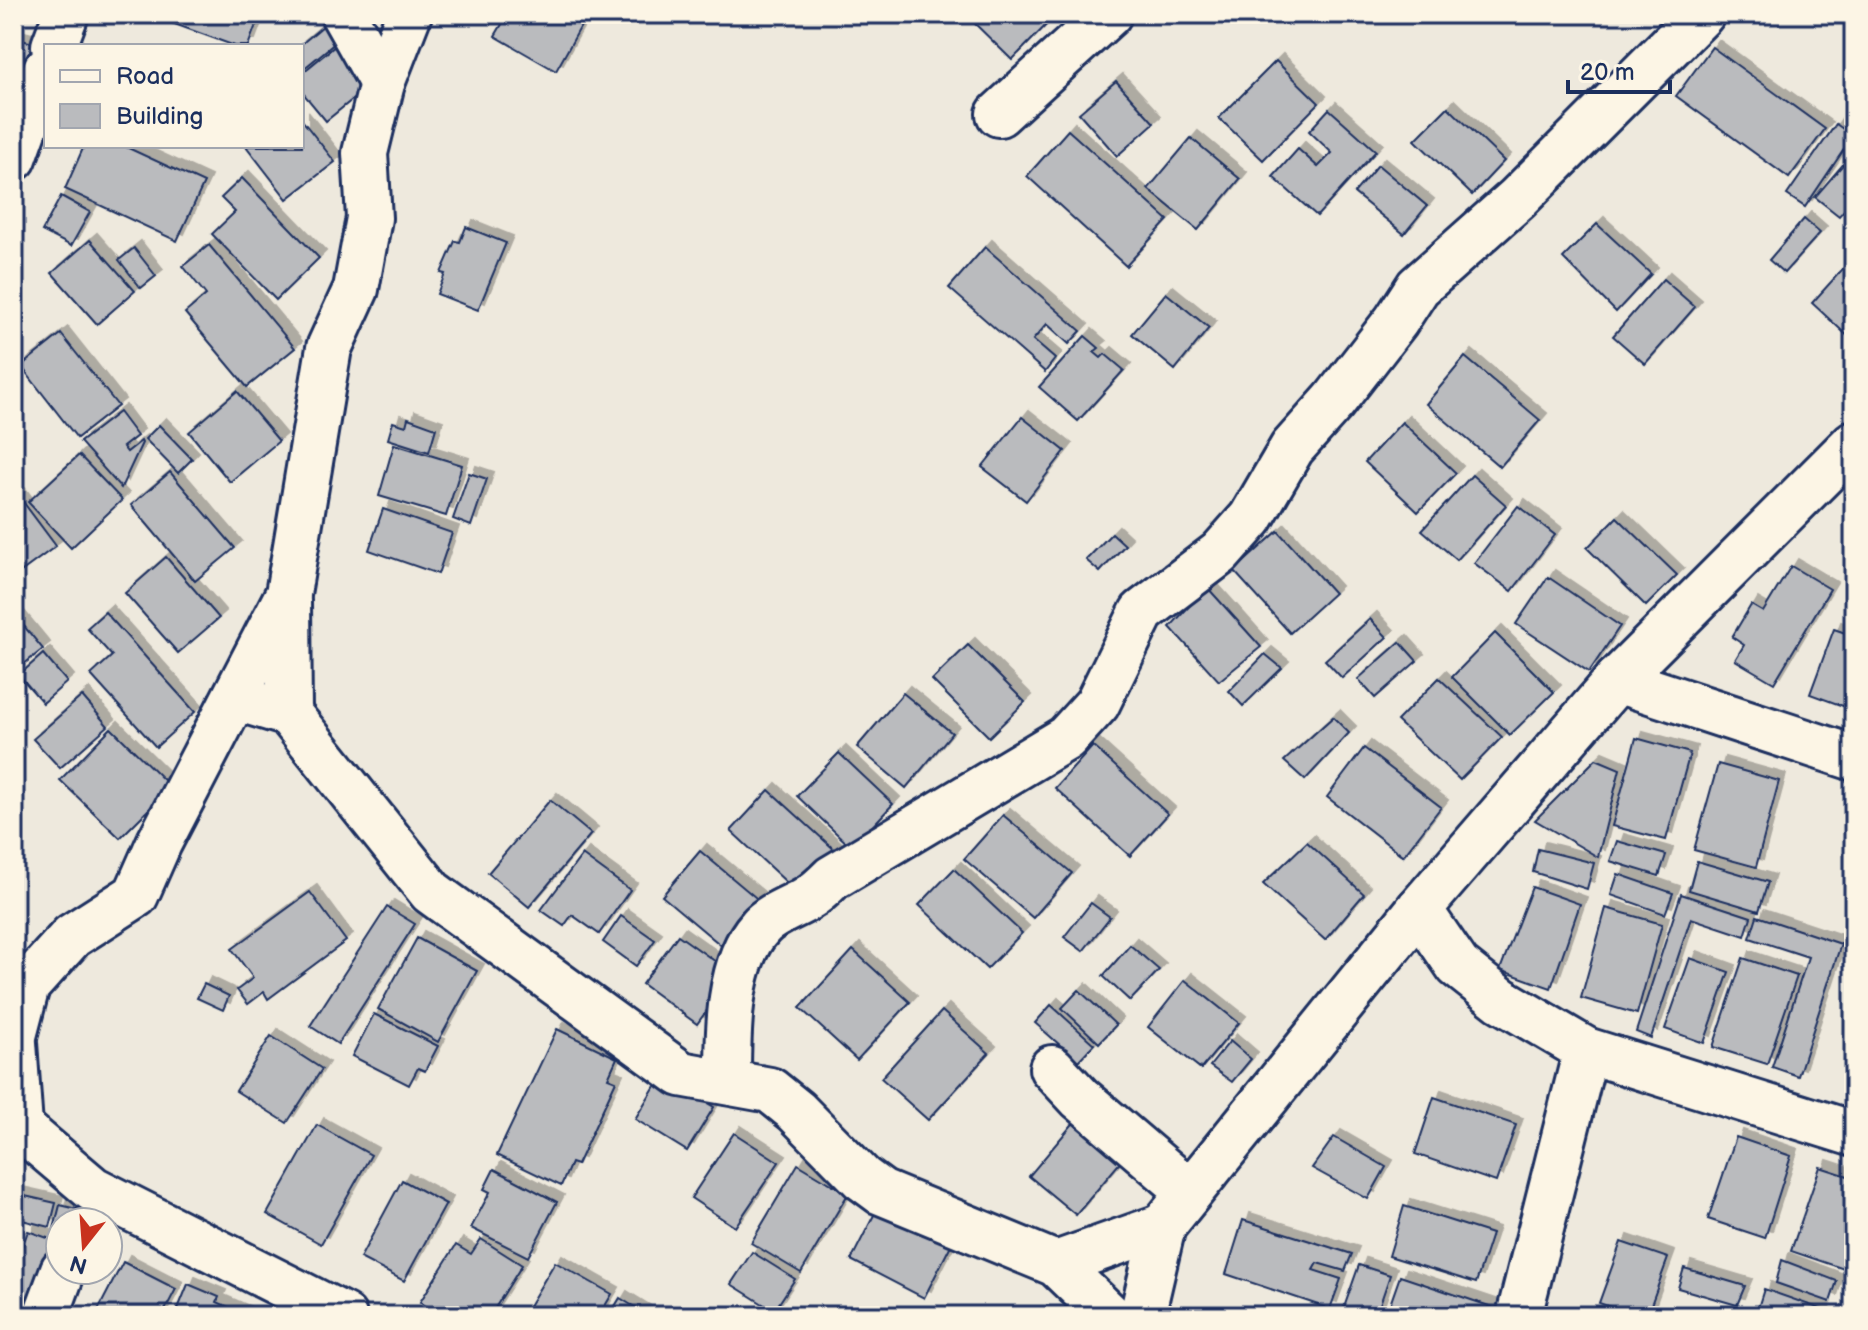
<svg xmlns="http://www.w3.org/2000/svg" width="1868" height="1330" font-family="'Balsamiq Sans',sans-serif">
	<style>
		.building { fill: #babbbe; stroke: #1b2f5e; stroke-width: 2; filter: url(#shadow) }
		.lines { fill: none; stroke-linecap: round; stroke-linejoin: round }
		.minor-casing { stroke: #1b2f5e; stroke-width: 50 }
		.minor { stroke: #fcf5e5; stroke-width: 44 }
	</style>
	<defs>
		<filter id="shadow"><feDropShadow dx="7" dy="-7" stdDeviation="0" flood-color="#0004"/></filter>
	</defs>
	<rect width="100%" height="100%" fill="#eee9dd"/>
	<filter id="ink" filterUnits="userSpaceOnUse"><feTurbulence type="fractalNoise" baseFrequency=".0125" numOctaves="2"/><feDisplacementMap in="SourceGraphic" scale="16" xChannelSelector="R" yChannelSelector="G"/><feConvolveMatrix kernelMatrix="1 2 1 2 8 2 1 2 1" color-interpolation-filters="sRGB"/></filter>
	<g filter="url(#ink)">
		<g class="building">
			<polygon points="147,14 260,14 248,46 235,46"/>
			<polygon points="508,14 560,14 581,26 556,71 495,36"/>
			<polygon points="965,14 1050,14 1054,17 1012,60"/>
			<polygon points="323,26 336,42 302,70 302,46 299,46"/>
			<polygon points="14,38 44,46 35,79 14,73"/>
			<polygon points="335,46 369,86 326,121 302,92 302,73"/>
			<polygon points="1712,47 1825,129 1789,178 1676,96"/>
			<polygon points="1276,61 1319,103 1263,160 1219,118"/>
			<polygon points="1116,81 1154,123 1117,156 1079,113"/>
			<polygon points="1448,107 1504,161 1472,195 1415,140"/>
			<polygon points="1329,109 1376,151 1317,216 1273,177 1298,149 1318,167 1332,153 1309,131"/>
			<polygon points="302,120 335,162 287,199 246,146 302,146"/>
			<polygon points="1836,124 1853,136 1805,207 1787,195"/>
			<polygon points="1068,130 1168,220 1126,266 1027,176"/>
			<polygon points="1191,138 1240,179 1198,230 1148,189"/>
			<polygon points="84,146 124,146 204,183 177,241 65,189"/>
			<polygon points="1852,154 1854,199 1839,216 1815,197"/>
			<polygon points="1378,165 1427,206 1404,234 1354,193"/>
			<polygon points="242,178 319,258 276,300 212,234 235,212 221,198"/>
			<polygon points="61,196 90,212 71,246 42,231"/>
			<polygon points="1804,219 1820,233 1784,273 1769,260"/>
			<polygon points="1597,224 1651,274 1616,312 1563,258"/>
			<polygon points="466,227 506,243 478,310 437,294 445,274 441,273 455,241 460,242"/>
			<polygon points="90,240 135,291 97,324 52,273"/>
			<polygon points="209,245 295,348 247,387 185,313 206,295 183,266"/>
			<polygon points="985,247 1081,331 1069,344 1047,324 1033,340 1055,359 1045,372 949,288"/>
			<polygon points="134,248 156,276 141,288 119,260"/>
			<polygon points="1849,262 1854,266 1854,342 1812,303"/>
			<polygon points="1663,279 1695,307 1645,364 1613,336"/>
			<polygon points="1166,293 1209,328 1175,370 1132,334"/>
			<polygon points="61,334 118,406 77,438 21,366"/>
			<polygon points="1085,336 1099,348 1094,352 1101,358 1105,354 1124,370 1078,421 1039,387"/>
			<polygon points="1465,357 1540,420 1500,467 1426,404"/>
			<polygon points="237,391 279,441 230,482 189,432"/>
			<polygon points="119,412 137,436 123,447 127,452 141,441 142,443 121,488 80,442"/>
			<polygon points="1022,417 1065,451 1026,501 982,467"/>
			<polygon points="408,418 436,428 429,452 388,439 393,422 406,426"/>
			<polygon points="1402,422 1456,473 1418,512 1365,462"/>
			<polygon points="159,425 192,459 178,473 145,439"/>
			<polygon points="394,444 462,465 446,516 379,496"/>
			<polygon points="79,455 122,500 71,548 28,502"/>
			<polygon points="170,472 235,548 195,581 131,505"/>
			<polygon points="469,473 487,479 471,526 453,519"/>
			<polygon points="1472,475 1506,505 1457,560 1422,530"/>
			<polygon points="18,495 56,546 14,577 14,497"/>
			<polygon points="1518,506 1555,535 1512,591 1474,563"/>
			<polygon points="383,509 452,533 438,574 369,550"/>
			<polygon points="1617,517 1677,575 1646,606 1587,548"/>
			<polygon points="1278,531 1334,593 1290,633 1234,571"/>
			<polygon points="1112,533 1125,545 1100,572 1086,560"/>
			<polygon points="166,557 219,618 178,653 125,593"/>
			<polygon points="1791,566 1830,589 1774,683 1735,660 1744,645 1732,637 1751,605 1763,612"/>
			<polygon points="1548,577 1620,626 1589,672 1516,624"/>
			<polygon points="1207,587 1261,647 1219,681 1170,627"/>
			<polygon points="105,612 195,712 156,747 91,675 112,656 87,628"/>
			<polygon points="14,614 43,649 14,672"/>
			<polygon points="1370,619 1387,637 1342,678 1325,660"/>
			<polygon points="1834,629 1854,636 1854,710 1810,694"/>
			<polygon points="1495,633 1554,692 1510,735 1452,677"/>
			<polygon points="1400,642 1417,661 1375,698 1358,679"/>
			<polygon points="968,645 1025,702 989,737 932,680"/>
			<polygon points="43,654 67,682 43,703 19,675"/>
			<polygon points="1265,654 1282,668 1243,706 1229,691"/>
			<polygon points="1439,678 1502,737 1460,780 1397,721"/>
			<polygon points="903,693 952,733 906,788 857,747"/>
			<polygon points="82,696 108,726 60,768 33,739"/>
			<polygon points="1333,717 1349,733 1305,780 1284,761"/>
			<polygon points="111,728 171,787 120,838 60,780"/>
			<polygon points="1636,738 1690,753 1666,840 1612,826"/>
			<polygon points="1093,746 1168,814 1130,856 1055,788"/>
			<polygon points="1364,748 1441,807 1403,856 1327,797"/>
			<polygon points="839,753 893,804 852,848 797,796"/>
			<polygon points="1596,759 1620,769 1598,857 1535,820"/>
			<polygon points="1718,764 1779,781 1756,867 1694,850"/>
			<polygon points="769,790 837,852 798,893 731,831"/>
			<polygon points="550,800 591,834 529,907 488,873"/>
			<polygon points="1003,815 1072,873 1033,918 964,859"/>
			<polygon points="1617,841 1666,855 1659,876 1610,861"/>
			<polygon points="1307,842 1364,894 1325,940 1263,884"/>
			<polygon points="1538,849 1594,863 1587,889 1533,872"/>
			<polygon points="700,851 761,902 723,947 662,896"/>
			<polygon points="582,855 630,890 599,934 572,915 564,926 541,910"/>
			<polygon points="1697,861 1768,882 1759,911 1689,890"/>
			<polygon points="954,869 1022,933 987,969 919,905"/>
			<polygon points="1618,874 1673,893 1665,914 1611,895"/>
			<polygon points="1532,887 1580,904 1551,988 1500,970"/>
			<polygon points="310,892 346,941 268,999 264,992 248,1004 237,990 253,978 232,949"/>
			<polygon points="1681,894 1751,917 1745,936 1691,918 1651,1038 1636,1032"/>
			<polygon points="1091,903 1110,917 1083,951 1064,937"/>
			<polygon points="387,907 415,924 338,1044 310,1026"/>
			<polygon points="1606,908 1662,924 1637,1014 1581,998"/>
			<polygon points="621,916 655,940 636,966 603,942"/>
			<polygon points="1757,916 1841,944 1798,1076 1772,1067 1808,957 1750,938"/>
			<polygon points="678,935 733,974 697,1024 642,984"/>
			<polygon points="417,938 477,971 438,1042 378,1009"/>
			<polygon points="1130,945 1159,970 1130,1001 1103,976"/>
			<polygon points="853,950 910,1002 857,1060 800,1008"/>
			<polygon points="1690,958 1729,972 1704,1043 1665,1029"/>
			<polygon points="1743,958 1797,976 1767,1064 1713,1047"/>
			<polygon points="1185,980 1239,1023 1201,1069 1148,1027"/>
			<polygon points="204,984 229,996 223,1010 197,998"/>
			<polygon points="1079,990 1116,1025 1099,1043 1062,1008"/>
			<polygon points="1051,1005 1094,1044 1078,1061 1035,1023"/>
			<polygon points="942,1011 989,1053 928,1120 881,1078"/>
			<polygon points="374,1014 438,1046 425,1071 418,1068 409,1085 352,1056"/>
			<polygon points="557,1029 617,1058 608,1078 616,1081 577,1165 571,1163 561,1186 497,1155"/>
			<polygon points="271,1036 322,1069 287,1123 236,1091"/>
			<polygon points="1230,1041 1251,1059 1232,1082 1210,1066"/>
			<polygon points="661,1076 714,1107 687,1151 635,1119"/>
			<polygon points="1434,1097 1516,1125 1496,1182 1415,1154"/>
			<polygon points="1076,1120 1123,1159 1076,1215 1029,1176"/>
			<polygon points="317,1125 371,1155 321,1244 267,1214"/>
			<polygon points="734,1133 779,1162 735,1227 691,1198"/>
			<polygon points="1334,1137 1386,1167 1368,1199 1312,1168"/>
			<polygon points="1736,1137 1791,1156 1765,1238 1708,1219"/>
			<polygon points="798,1164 848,1194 801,1273 751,1243"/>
			<polygon points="1820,1167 1854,1178 1854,1250 1847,1270 1791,1251"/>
			<polygon points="494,1169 557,1202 528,1257 471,1228 490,1192 484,1189"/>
			<polygon points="402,1180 446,1204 404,1281 360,1258"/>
			<polygon points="16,1194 56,1203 50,1227 14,1218"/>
			<polygon points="60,1205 77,1209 74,1222 60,1222 60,1230 54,1229"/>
			<polygon points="1404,1206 1492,1234 1476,1283 1389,1256"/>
			<polygon points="878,1207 951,1245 924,1298 851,1260"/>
			<polygon points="1243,1220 1352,1254 1345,1271 1317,1263 1313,1270 1341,1279 1330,1309 1226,1274"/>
			<polygon points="28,1231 59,1242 37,1303 14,1294 14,1269"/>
			<polygon points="481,1239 522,1265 490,1316 442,1316 420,1302 456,1245 471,1254"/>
			<polygon points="1621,1242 1668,1258 1647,1316 1636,1316 1599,1303"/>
			<polygon points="752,1252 795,1279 774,1311 731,1284"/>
			<polygon points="1782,1260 1837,1281 1830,1302 1776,1283"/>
			<polygon points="123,1262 176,1289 162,1316 95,1316"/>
			<polygon points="555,1262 612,1294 599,1316 523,1316"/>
			<polygon points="1359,1265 1390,1275 1376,1316 1341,1316"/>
			<polygon points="1684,1268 1745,1286 1737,1305 1678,1288"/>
			<polygon points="1400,1276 1495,1308 1493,1316 1386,1316"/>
			<polygon points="188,1284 219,1297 217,1302 249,1316 175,1316"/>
			<polygon points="1764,1289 1824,1310 1822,1316 1756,1314"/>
			<polygon points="620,1298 649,1316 609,1316"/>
		</g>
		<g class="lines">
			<g class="minor-casing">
				<g id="minor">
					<polyline points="343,14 382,83"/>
					<polyline points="54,46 66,14"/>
					<polyline points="999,114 1109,14"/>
					<polyline points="14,158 46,69"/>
					<polyline points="288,601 289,714"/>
					<polyline points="1617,680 1854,758"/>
					<polyline points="236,698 289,714 431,892 681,1074 770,1090 796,1111 862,1178 881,1192 1056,1264 1110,1316"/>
					<polyline points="1419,909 1458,966 1501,1000 1586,1050 1854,1134"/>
					<polyline points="14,1036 27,986 72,936 136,895 159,843 288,594 329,348 356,289 369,218 365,153 382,83 409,14"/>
					<polyline points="14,1043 20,1126"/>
					<polyline points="1052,1068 1080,1098 1190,1192"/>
					<path d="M 728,1082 C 728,1036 727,963 760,927 C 771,914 794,907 808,898 C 817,893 825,885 832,878 L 1066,738 L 1097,704 L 1142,612 L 1220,553 L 1251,518 L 1292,448 L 1334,401 L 1396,321 L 1418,287 L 1517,199 L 1702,14"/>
					<polyline points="14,1122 93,1189 344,1316"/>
					<polyline points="1056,1264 1163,1226"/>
					<polyline points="46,1316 63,1270"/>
					<polyline points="1142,1316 1163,1226 1419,909 1617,680 1854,443"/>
					<polyline points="1519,1316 1586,1050"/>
				</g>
			</g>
			<use href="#minor" class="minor"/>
		</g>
	</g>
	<rect width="1868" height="1330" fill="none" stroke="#fcf5e5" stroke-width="48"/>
	<rect x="24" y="24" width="1820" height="1282" fill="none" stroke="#1b2f5e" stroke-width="3" filter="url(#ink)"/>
	<rect x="44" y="44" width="260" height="104" fill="#fcf5e5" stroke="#a2a6af" stroke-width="2"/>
	<rect x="60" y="70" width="40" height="12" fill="#fcf5e5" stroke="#a2a6af" stroke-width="2"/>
	<text x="116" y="84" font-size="24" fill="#1b2f5e">Road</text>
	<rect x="60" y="104" width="40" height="24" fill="#babbbe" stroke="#a2a6af" stroke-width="2"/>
	<text x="116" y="124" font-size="24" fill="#1b2f5e">Building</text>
	<g transform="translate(84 1246) rotate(197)"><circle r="38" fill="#fcf5e5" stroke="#a2a6af" stroke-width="2"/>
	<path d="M0-6L14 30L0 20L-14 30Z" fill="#c8321e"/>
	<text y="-12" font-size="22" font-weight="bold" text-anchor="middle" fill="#1b2f5e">N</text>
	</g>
	<path d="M1568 80v12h102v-12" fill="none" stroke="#1b2f5e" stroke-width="4"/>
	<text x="1580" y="80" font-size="24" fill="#1b2f5e" stroke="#fcf5e5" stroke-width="6" paint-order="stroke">20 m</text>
</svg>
